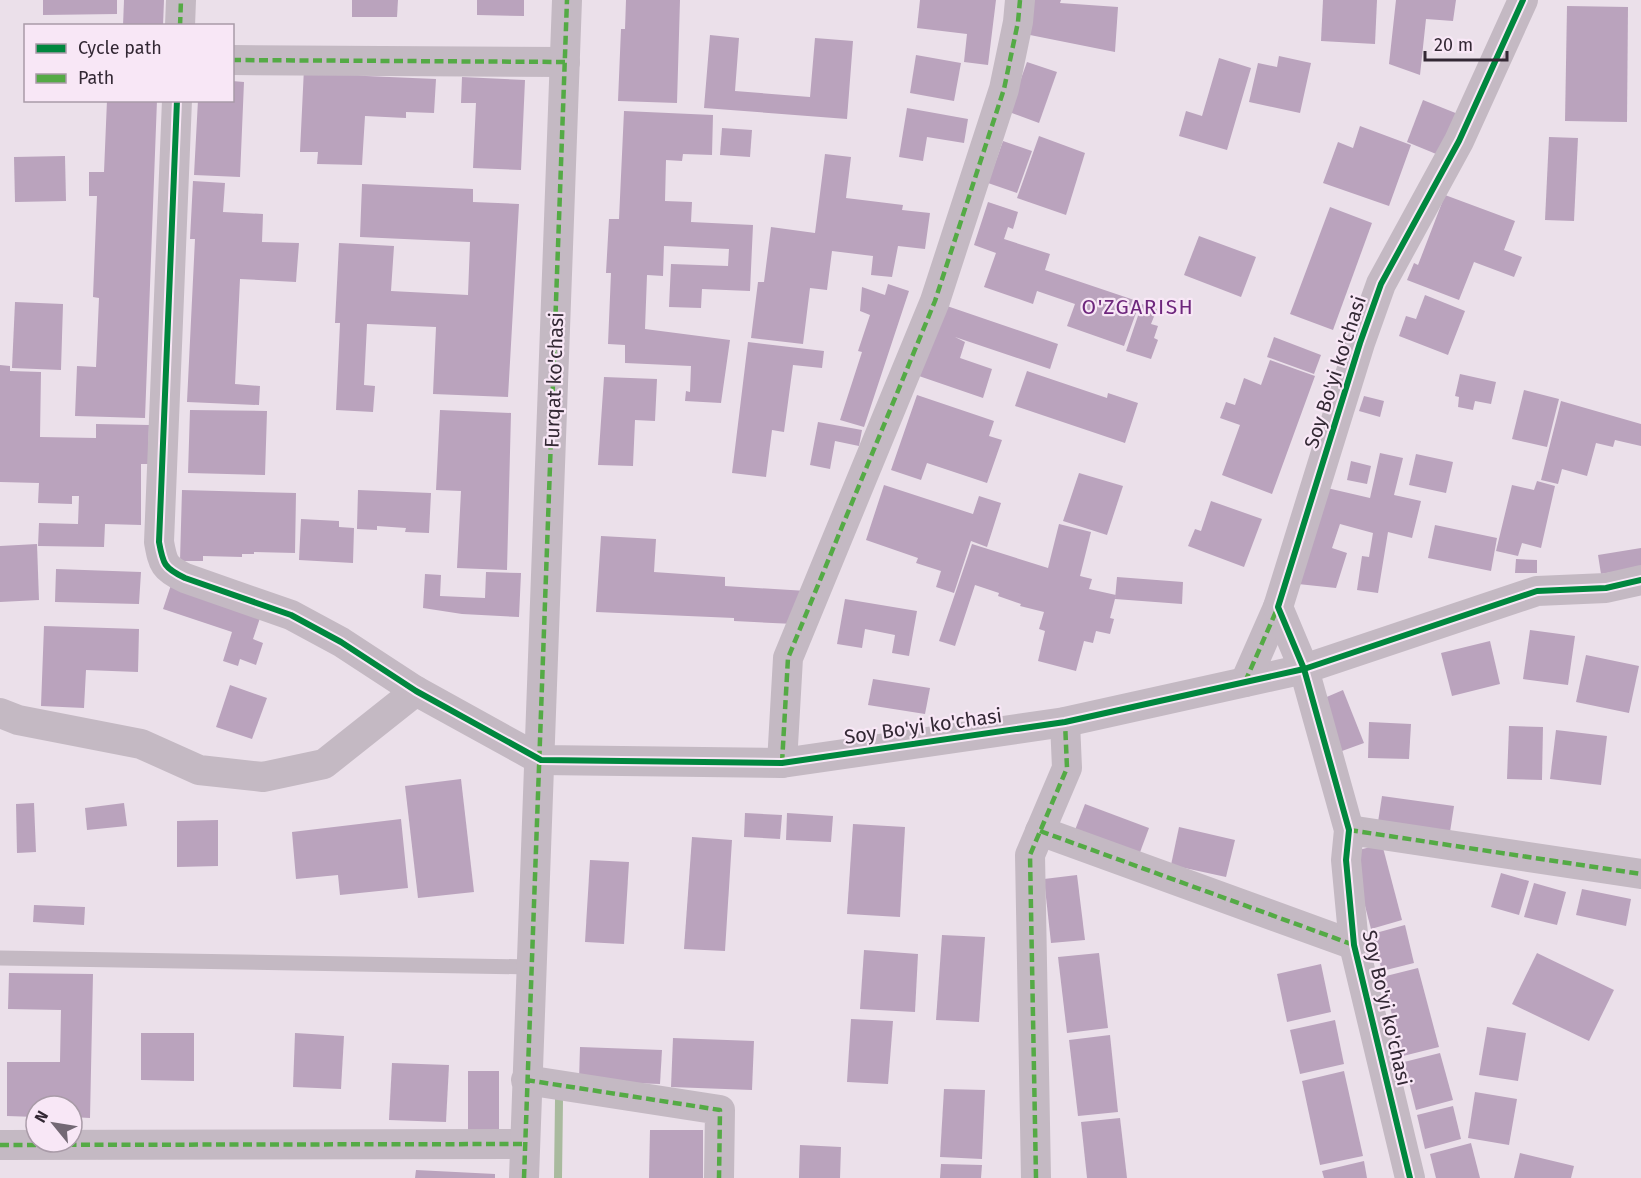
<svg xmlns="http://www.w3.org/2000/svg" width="1641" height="1178" font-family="'Fira Sans',sans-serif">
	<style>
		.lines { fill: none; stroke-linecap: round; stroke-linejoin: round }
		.stream { stroke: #a9ba9e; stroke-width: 8 }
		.building { fill: #baa3bd }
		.service { stroke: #c4b9c3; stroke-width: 15 }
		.minor { stroke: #c4b9c3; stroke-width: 30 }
		.quiet { stroke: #54aa45; stroke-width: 4.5; stroke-dasharray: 9 4.5; stroke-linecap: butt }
		.cycleway-casing { stroke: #f8e7f6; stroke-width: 10 }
		.cycleway { stroke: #00873e; stroke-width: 6 }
		.labels { text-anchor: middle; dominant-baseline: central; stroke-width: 4.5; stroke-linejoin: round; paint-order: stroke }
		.street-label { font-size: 20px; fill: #332834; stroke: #f8e7f6 }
		.neighbourhood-label { font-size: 21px; letter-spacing: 1.5px; fill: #6e277d; stroke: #f8e7f6 }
	</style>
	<rect width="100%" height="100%" fill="#ebe0ea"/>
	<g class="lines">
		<polyline class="stream" points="558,1178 559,1100"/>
	</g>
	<g class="building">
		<polygon points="43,0 117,0 117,14 43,15"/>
		<polygon points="124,0 164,0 163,26 123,26"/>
		<polygon points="352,0 398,0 397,17 352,17"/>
		<polygon points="477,0 524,0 524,16 477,15"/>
		<polygon points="626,0 680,0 677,103 618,101 621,29 625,29"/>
		<polygon points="920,0 996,0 988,65 964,62 967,34 917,28"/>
		<polygon points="1029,0 1061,0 1060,3 1118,7 1115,52 1030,35"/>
		<polygon points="1323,0 1377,0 1375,44 1321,41"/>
		<polygon points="1396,0 1456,0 1453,21 1426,19 1420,75 1389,64"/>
		<polygon points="1567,6 1628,7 1627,122 1565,121"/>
		<polygon points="710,35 739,38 735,91 810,97 815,38 853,41 847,119 704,108"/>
		<polygon points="916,55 961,63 954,101 910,93"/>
		<polygon points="1279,56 1311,63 1300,113 1249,102 1258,63 1277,67"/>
		<polygon points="1219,58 1251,68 1227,150 1179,136 1186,111 1202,116"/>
		<polygon points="1027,62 1057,72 1039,123 1009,112"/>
		<polygon points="304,68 366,76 436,79 434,113 406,112 406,118 365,116 362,165 317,164 318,152 300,152"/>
		<polygon points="462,77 525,80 521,170 473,168 476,103 461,103"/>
		<polygon points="232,81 244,82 240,177 194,175 198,100 232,100"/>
		<polygon points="107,100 157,100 145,418 75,416 77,366 96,367 99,298 93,297 97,196 89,196 89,172 104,172"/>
		<polygon points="1423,100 1458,114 1441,156 1407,142"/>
		<polygon points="907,108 968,119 964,143 927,137 923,161 899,157"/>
		<polygon points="624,111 713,115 712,155 683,154 682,161 666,160 665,201 692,202 691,222 753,225 750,291 702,289 701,308 669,307 671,264 728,266 729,249 664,246 663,276 647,275 645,329 730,340 721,403 685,401 686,391 690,392 691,366 625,363 625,345 608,344 611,273 606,273 609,219 619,219"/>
		<polygon points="1360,126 1411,145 1389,206 1323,183 1338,142 1353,148"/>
		<polygon points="722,128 752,130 750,157 720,155"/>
		<polygon points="1039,136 1085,153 1066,215 1017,198"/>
		<polygon points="1549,137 1578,138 1574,221 1545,220"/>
		<polygon points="1003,141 1032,151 1017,193 988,183"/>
		<polygon points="825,154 851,157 846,198 903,205 902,210 930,213 925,249 898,246 892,277 871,275 873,256 832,251 827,290 810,288 803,344 751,338 758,282 764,282 771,227 815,233"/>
		<polygon points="65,156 66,201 15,202 14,157"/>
		<polygon points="193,181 225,183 223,212 263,214 262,242 299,243 296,282 240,279 235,384 260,386 259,405 187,402 195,239 190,239"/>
		<polygon points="362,184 473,189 473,202 519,204 508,397 433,394 436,327 367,324 364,385 375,386 373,412 336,410 340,323 335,323 339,243 394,246 391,291 468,295 470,242 360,237"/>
		<polygon points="1445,195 1515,221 1504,250 1522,257 1514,277 1474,262 1459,300 1407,280 1414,263 1418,265"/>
		<polygon points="988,202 1018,212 1013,229 1008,227 1004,239 1050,254 1045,270 1140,302 1124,346 1067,326 1075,304 1037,291 1033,304 984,287 996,253 974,245"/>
		<polygon points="1330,207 1372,223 1333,330 1290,314"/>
		<polygon points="1199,236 1256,257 1241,297 1184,275"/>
		<polygon points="888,284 909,291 864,427 840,420 862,352 858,351 870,315 860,311 862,287 885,295"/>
		<polygon points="1425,295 1465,311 1448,355 1399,336 1406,316 1416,319"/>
		<polygon points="15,302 63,304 61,370 12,368"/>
		<polygon points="1142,304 1157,309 1151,324 1158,326 1154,338 1158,340 1151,359 1126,351"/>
		<polygon points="947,306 1058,344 1050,369 955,337 965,342 960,358 992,369 983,398 916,375"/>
		<polygon points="1274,337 1321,355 1314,374 1267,357"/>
		<polygon points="748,342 824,351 822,368 793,365 784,432 772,430 766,477 732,473"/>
		<polygon points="1270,360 1315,376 1272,494 1222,475 1240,425 1220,418 1226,402 1235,405 1244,378 1261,385"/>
		<polygon points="0,365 10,366 10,371 41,372 40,437 96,438 96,424 149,425 148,464 141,464 141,525 105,524 104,547 38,546 39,523 78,524 79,496 72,496 72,504 38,503 39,483 0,482"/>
		<polygon points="1027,371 1107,398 1108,393 1138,403 1125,443 1015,406"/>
		<polygon points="1460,374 1496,382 1491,404 1475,401 1473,410 1458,407 1459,397 1455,396"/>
		<polygon points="604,377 657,379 655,421 635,420 633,466 598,465"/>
		<polygon points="1524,390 1559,399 1547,447 1512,439"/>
		<polygon points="917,395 994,421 989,436 1002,440 987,483 927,463 921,480 891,470"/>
		<polygon points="1364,396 1384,401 1380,417 1359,411"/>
		<polygon points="1561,401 1641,424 1641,446 1615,440 1613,447 1596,443 1587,476 1562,469 1558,484 1541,480"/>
		<polygon points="190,410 267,411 265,475 188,473"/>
		<polygon points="440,410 511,413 507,570 457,568 461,491 436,490"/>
		<polygon points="818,422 862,430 859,446 835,441 830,469 810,465"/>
		<polygon points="1380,453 1403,458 1394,495 1421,501 1412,538 1388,532 1378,593 1357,590 1362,556 1369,557 1373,533 1340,524 1332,548 1347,553 1336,588 1298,584 1327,488 1370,498"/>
		<polygon points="1416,454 1453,462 1446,493 1409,485"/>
		<polygon points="1351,461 1371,466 1367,484 1347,480"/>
		<polygon points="1079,473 1123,486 1107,535 1063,521"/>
		<polygon points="1537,481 1555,486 1541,548 1522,543 1518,556 1496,551 1512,485 1534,490"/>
		<polygon points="884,485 973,514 979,496 1001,503 987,547 971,541 954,593 936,587 941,571 916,563 918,558 866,540"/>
		<polygon points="182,490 296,493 295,553 254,552 254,554 242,554 242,557 203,556 203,561 180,561"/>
		<polygon points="358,490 431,493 429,533 405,532 406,528 377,526 377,530 357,529"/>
		<polygon points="1211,501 1262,519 1244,567 1188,546 1195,529 1201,531"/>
		<polygon points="301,519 339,521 339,527 354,528 353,563 299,560"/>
		<polygon points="1059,524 1091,532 1080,576 1092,579 1089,589 1116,595 1110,618 1114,619 1110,634 1096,631 1093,643 1084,641 1076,671 1038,661 1045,631 1039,629 1044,612 1020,606 1021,604 998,596 999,593 975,585 955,646 939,641 972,544 1048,568"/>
		<polygon points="1435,525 1497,538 1491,571 1428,558"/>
		<polygon points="601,536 656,539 654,572 725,577 725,586 807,591 794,624 734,621 734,618 596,612"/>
		<polygon points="37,544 39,600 0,602 0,546"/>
		<polygon points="1641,548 1641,567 1601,574 1598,555"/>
		<polygon points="1516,559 1537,560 1537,573 1515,573"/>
		<polygon points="56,569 141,572 139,604 55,602"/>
		<polygon points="486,572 521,573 519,617 462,614 423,608 425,574 441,575 440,596 485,598"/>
		<polygon points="1117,577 1183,582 1182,604 1115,599"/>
		<polygon points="171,585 261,615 253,639 263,643 256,665 240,659 238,666 223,661 232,632 163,609"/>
		<polygon points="845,599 917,611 909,656 892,653 895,635 865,629 862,648 837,644"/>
		<polygon points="44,626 139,629 138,672 86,670 84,708 41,706"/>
		<polygon points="1530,630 1575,636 1568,685 1523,679"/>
		<polygon points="1490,641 1500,684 1452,696 1441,653"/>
		<polygon points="1586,655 1639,666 1629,713 1576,702"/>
		<polygon points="873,679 930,688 925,714 868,705"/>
		<polygon points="230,685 267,698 252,739 216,727"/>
		<polygon points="1343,690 1364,743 1342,751 1322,699"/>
		<polygon points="1369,722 1411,724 1409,759 1368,758"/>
		<polygon points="1509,726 1543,727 1542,780 1507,779"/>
		<polygon points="1556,730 1607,736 1601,785 1550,779"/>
		<polygon points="461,779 474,892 418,898 405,786"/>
		<polygon points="1382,796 1454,806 1450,832 1378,822"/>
		<polygon points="34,803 36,852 17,853 16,804"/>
		<polygon points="124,803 127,826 87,830 85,808"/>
		<polygon points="1085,804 1149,828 1139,855 1075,830"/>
		<polygon points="745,813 782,815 780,839 744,837"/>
		<polygon points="787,813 833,816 831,842 786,840"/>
		<polygon points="401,819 408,888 340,895 338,875 296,879 292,832"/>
		<polygon points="218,820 218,866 177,867 177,821"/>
		<polygon points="853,824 905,827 900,917 847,914"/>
		<polygon points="1179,827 1235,840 1226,877 1171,865"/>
		<polygon points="692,837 732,840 725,951 684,949"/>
		<polygon points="1382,844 1402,920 1371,929 1351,852"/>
		<polygon points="590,860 629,862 624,944 585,942"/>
		<polygon points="1501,873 1529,881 1519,915 1491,907"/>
		<polygon points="1077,875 1085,940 1051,943 1044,879"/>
		<polygon points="1534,883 1566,892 1557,925 1524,917"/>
		<polygon points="1582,889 1631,899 1626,926 1576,915"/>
		<polygon points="34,905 85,907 84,925 33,922"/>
		<polygon points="1405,925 1414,963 1382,971 1372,934"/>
		<polygon points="942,935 985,937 979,1022 936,1020"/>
		<polygon points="864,950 918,954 915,1012 860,1009"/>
		<polygon points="1099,953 1108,1028 1067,1033 1058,957"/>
		<polygon points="1537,953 1614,990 1589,1041 1512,1004"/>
		<polygon points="1321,964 1331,1012 1287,1022 1277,974"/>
		<polygon points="1418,968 1439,1047 1403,1056 1382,977"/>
		<polygon points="9,973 93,974 90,1118 72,1117 72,1106 36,1106 36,1117 7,1116 7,1062 60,1062 61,1010 8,1009"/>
		<polygon points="851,1019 893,1021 888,1084 847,1082"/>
		<polygon points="1335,1020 1344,1064 1300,1074 1290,1030"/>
		<polygon points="1487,1027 1526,1033 1518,1081 1479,1075"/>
		<polygon points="141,1033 194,1033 194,1081 141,1080"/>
		<polygon points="295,1033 344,1036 341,1089 293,1087"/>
		<polygon points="1110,1035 1118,1112 1078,1116 1069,1040"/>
		<polygon points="673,1038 754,1041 752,1090 671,1087"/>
		<polygon points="580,1047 662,1050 660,1084 579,1081"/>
		<polygon points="1440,1053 1453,1100 1416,1110 1404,1062"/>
		<polygon points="392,1063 449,1065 446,1122 389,1120"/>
		<rect x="468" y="1071" width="31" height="60"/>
		<polygon points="1344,1071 1363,1156 1320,1165 1302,1081"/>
		<polygon points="944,1089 985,1090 982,1159 940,1157"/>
		<polygon points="1475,1092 1517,1099 1509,1145 1468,1138"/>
		<polygon points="1453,1106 1461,1139 1425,1149 1417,1115"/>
		<polygon points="1120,1118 1127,1178 1087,1178 1081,1122"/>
		<polygon points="650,1130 703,1130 703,1178 649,1178"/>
		<polygon points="1471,1143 1480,1178 1436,1178 1430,1154"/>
		<polygon points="800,1145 841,1147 840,1178 799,1178"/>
		<polygon points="1520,1153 1574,1166 1571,1178 1514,1178"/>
		<polygon points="1364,1161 1367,1178 1324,1178 1322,1171"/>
		<polygon points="941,1164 982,1165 981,1178 940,1178"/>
		<polygon points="416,1170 495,1174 495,1178 415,1178"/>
	</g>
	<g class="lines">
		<polyline class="service" points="0,958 531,967"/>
		<g class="minor">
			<polyline points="180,26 181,0"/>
			<polyline points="232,60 565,62"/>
			<path d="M 177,100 L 159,542 C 163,564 164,568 185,578 L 291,615 L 341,642 L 416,691 L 541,760 L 782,763 L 1065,722 L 1304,669 L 1537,591 L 1606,588 L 1641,580"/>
			<polyline points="1245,682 1278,607"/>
			<polyline points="0,713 18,720 141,744 199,770 263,777 324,764 416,691"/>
			<polyline points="782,763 788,658 935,301 1004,89 1018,22 1020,0"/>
			<polyline points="1349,830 1641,874"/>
			<polyline points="1040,831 1354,945"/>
			<polyline points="526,1080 720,1110 719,1178"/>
			<polyline points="0,1145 525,1144"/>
			<polyline points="524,1178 567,0"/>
			<polyline points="1036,1178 1030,855 1067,768 1065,722"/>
			<polyline points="1410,1178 1354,945 1346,860 1349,830 1304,669 1278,607 1360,343 1381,284 1459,141 1523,0"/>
		</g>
		<g class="quiet">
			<polyline points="180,26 181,0"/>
			<polyline points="232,60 565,62"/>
			<polyline points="1245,682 1278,607"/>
			<polyline points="782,763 788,658 935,301 1004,89 1018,22 1020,0"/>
			<polyline points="1349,830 1641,874"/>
			<polyline points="1040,831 1354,945"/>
			<polyline points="526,1080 720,1110 719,1178"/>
			<polyline points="0,1145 525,1144"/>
			<polyline points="524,1178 567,0"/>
			<polyline points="1036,1178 1030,855 1067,768 1065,722"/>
		</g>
		<g class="cycleway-casing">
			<g id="cycleway">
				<path d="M 177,100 L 159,542 C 163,564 164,568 185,578 L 291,615 L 341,642 L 416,691 L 541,760 L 782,763 L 1065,722 L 1304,669 L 1537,591 L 1606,588 L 1641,580"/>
				<polyline points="1410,1178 1354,945 1346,860 1349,830 1304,669 1278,607 1360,343 1381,284 1459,141 1523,0"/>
			</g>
		</g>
		<use href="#cycleway" class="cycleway"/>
	</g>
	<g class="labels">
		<g class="street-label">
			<text transform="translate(1335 372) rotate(-72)">Soy Bo'yi ko'chasi</text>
			<text transform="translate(554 380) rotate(-88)">Furqat ko'chasi</text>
			<text transform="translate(923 726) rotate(-8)">Soy Bo'yi ko'chasi</text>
			<text transform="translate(1387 1008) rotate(77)">Soy Bo'yi ko'chasi</text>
		</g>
		<g class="neighbourhood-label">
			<text x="1138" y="307">O'ZGARISH</text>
		</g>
	</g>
	<rect x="24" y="24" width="210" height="78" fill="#f8e7f6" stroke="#a99ba8" stroke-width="1.5"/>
	<rect x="36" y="44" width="30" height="9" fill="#00873e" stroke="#a99ba8" stroke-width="1.5"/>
	<text x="78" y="54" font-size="18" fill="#332834">Cycle path</text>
	<rect x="36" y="74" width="30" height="9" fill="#54aa45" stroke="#a99ba8" stroke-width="1.5"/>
	<text x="78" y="84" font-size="18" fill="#332834">Path</text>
	<g transform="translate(54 1124) rotate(300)"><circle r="28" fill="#f8e7f6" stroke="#a99ba8" stroke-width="1.5"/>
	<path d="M0-4.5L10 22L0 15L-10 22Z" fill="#736874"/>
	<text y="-9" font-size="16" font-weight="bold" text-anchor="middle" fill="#332834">N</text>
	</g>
	<path d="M1425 51v9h82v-9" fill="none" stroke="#332834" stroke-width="3"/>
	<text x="1434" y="51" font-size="18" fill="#332834" stroke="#f8e7f6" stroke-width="4.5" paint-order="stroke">20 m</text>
</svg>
